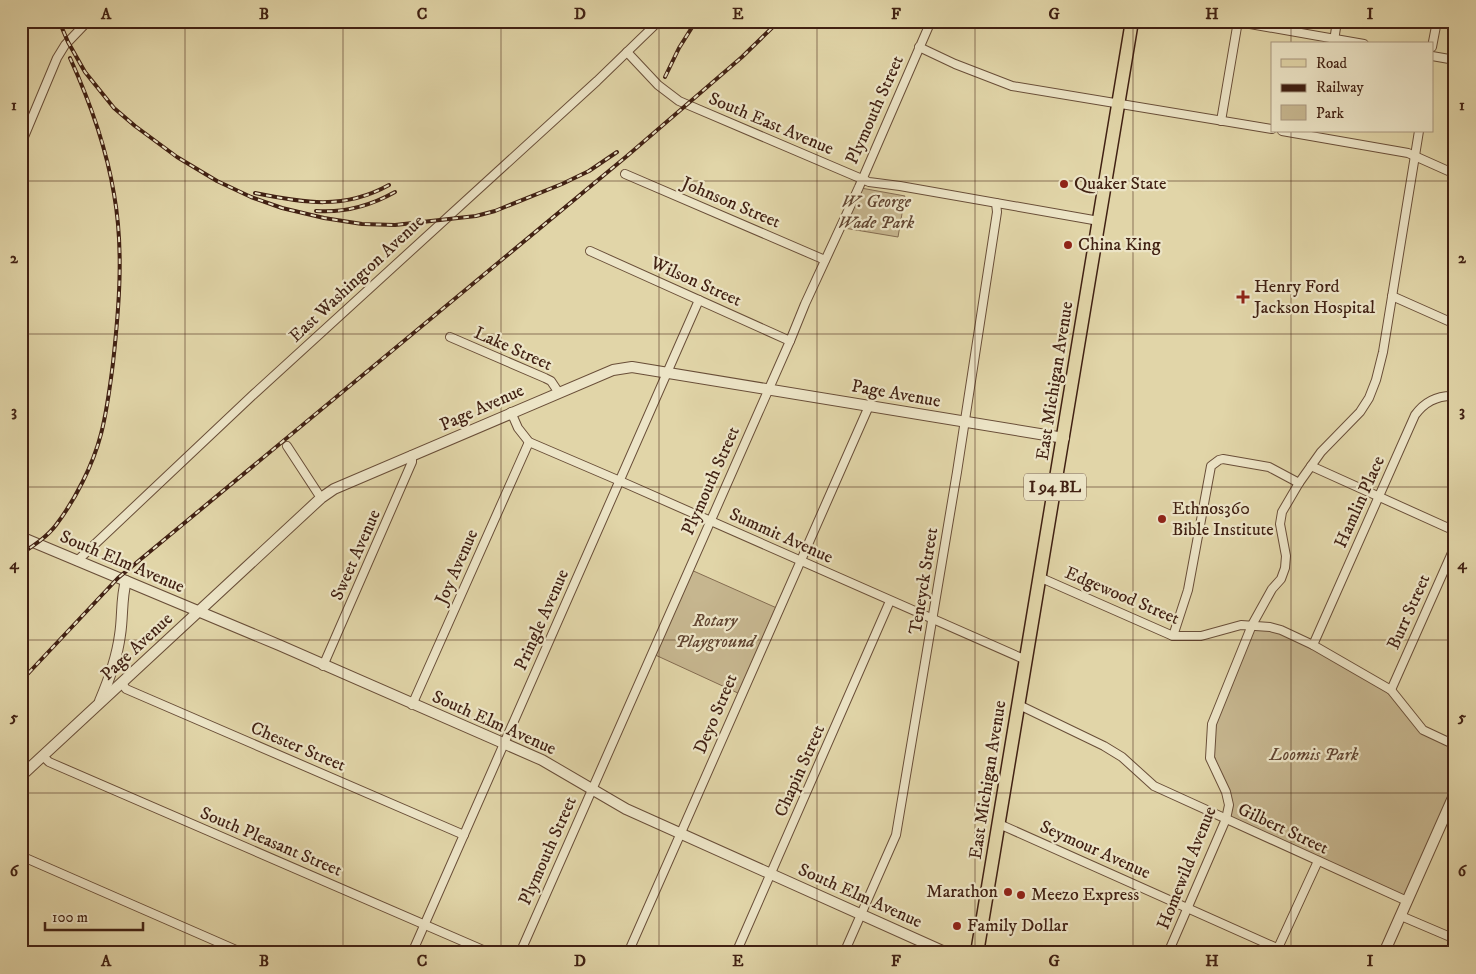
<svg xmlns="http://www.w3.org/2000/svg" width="1476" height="974" font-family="'IM FELL DW Pica',serif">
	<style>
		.green { fill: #c6b68f; stroke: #846c51 }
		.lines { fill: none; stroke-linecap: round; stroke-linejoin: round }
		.minor-casing { stroke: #694e38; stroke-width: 10 }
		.tertiary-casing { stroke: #694e38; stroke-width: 12 }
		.primary-casing { stroke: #412113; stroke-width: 15 }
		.minor { stroke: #ece4c6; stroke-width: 8 }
		.tertiary { stroke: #ece4c6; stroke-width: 10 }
		.primary { stroke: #e1d5a8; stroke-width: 12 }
		.rail-casing { stroke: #412113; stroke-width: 4 }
		.rail { stroke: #ece4c6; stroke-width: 2; stroke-dasharray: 5.5; stroke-linecap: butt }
		.grid { fill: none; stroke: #412113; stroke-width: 1; stroke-opacity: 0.55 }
		.poi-dot { fill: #8f2418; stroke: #ece4c6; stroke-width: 2 }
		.labels { text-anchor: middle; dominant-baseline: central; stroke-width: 4.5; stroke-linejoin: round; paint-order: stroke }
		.shield { fill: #ece4c6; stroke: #745c49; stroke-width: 1 }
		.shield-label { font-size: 16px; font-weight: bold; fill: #412113 }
		.street-label { font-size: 18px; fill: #412113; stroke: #ece4c6 }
		.poi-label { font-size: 18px; fill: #412113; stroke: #ece4c6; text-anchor: start }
		.park-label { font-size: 18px; font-style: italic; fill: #624632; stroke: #ece4c6 }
		.neatline { fill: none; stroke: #412113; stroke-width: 2 }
		.grid-label { font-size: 16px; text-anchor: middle; font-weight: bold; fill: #412113 }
	</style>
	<rect width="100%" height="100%" fill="#e1d5a8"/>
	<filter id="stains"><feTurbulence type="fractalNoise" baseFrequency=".004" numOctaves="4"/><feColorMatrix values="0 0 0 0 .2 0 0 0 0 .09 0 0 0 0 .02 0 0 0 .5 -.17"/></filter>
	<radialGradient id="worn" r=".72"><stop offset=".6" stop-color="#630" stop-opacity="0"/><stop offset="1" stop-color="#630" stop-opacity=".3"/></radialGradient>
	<g class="green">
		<polygon points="861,188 905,196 898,237 844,228"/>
		<polygon points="689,569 779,609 740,694 651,653"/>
		<polygon points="1252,625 1281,630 1391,690 1423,730 1455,745 1455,793 1407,901 1226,819 1226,792 1210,743 1221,702"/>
	</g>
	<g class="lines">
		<g class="minor-casing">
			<g id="minor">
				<polyline points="1233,21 1364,44"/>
				<polyline points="1334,41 1337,21"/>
				<polyline points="919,47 955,64 1012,86 1272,129"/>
				<polyline points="1432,47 1437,21"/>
				<polyline points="627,52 658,85 679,101 869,182 900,186 1099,221"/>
				<polyline points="1432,56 1455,60"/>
				<polyline points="1221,121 1238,21"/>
				<polyline points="1282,131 1408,153 1455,174"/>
				<polyline points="21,144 57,58 65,45 88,21"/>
				<polyline points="625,174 825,260"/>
				<polyline points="590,251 790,341"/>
				<polyline points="1392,296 1455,324"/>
				<polyline points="450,337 545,378 551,381 559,393"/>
				<polyline points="511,412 518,428 529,442 620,481 1026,660"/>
				<polyline points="287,446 321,498"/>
				<polyline points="1311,466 1455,531"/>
				<polyline points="77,561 254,394 597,81 659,21"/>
				<polyline points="1039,577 1173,636 1201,636 1241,625 1270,627 1281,630 1313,645 1391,690 1423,730 1455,745"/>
				<polyline points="1173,636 1188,590 1211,466 1219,460 1223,459 1269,467 1299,483"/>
				<path d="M 1313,645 L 1415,415 C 1425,401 1438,395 1455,396"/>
				<polyline points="323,666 412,462 412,455"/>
				<polyline points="122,683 126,689 464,835"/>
				<polyline points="1391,690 1455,546"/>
				<polyline points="412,705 529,442"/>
				<polyline points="1019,705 1104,746 1122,757 1154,786 1407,901"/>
				<polyline points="43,756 49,762 490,953"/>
				<polyline points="999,824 1288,953"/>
				<polyline points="21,856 243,953"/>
				<polyline points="1401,916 1455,939"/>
				<polyline points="1278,948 1318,861"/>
				<polyline points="412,953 699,300"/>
				<polyline points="520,953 790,341 805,304 859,187 931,21"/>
				<polyline points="628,953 869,406"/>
				<polyline points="736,953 890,601"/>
				<polyline points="844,953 896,835 957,472 997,212 996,203"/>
				<polyline points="1168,953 1226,819 1229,805 1226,792 1210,758 1212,724 1252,625 1272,589 1281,579 1285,568 1286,556 1280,524 1282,512 1299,483 1321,452 1360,412 1369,398 1376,380 1383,352 1419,131"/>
			</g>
		</g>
		<g class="tertiary-casing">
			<g id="tertiary">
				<polyline points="21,537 279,645 542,760 626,809 947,953"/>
				<path d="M 100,701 C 109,680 117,658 120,635 C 123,617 121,598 126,581"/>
				<polyline points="21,776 321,498 334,489 613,370 632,367 1064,438"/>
				<polyline points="1384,953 1455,793"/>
			</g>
		</g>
		<g class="primary-casing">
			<path id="primary" d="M 977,953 C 1029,642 1080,332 1132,21"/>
		</g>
		<use href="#minor" class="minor"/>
		<use href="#tertiary" class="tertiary"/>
		<use href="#primary" class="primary"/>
		<g class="rail-casing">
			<g id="rail">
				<polyline points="59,21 68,42 85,72 114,108 135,126 177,157 217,181 251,197 282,208 324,218 362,224 395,225 476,216 495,211 562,184 589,171 617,152"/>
				<polyline points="665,77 679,48 696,21"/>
				<path d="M 255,193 C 304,203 344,210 389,185"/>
				<path d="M 316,211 C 344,213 370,206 395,192"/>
				<path d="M 21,554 C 33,546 47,537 56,525 C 75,500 93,465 101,434 C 107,411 110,387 113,363 C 119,308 124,250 114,194 C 106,146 90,102 70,58"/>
				<polyline points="21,681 118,578 627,156 742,57 779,21"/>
			</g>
		</g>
		<use href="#rail" class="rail"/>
	</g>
	<path class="grid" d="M 185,21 L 185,953M 343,21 L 343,953M 501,21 L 501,953M 659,21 L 659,953M 817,21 L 817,953M 975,21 L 975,953M 1133,21 L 1133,953M 1291,21 L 1291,44M 1291,131 L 1291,953M 21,181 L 1455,181M 21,334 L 1455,334M 21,487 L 1455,487M 21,640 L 1455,640M 21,793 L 1455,793"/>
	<g class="poi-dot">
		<circle cx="1064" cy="184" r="5"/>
		<circle cx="1068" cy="245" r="5"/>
		<path d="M1240.5 289.5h5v5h5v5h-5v5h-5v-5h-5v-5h5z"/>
		<circle cx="1162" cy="519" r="5"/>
		<circle cx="1008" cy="892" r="5"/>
		<circle cx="1021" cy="895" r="5"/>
		<circle cx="957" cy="926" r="5"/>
	</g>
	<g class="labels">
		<rect class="shield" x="1024" y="473.5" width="62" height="27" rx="4"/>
		<g class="shield-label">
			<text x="1055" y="487">I 94 BL</text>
		</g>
		<g class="street-label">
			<text transform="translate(875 110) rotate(-66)">Plymouth Street</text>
			<text transform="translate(771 124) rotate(23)">South East Avenue</text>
			<text transform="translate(731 203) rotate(23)">Johnson Street</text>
			<text transform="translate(357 279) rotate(-43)">East Washington Avenue</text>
			<text transform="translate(696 282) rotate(24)">Wilson Street</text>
			<text transform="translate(513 349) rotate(24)">Lake Street</text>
			<text transform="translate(1055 381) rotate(-81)">East Michigan Avenue</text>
			<text transform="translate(896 394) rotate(10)">Page Avenue</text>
			<text transform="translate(482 408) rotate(-24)">Page Avenue</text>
			<text transform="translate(711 481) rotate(-66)">Plymouth Street</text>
			<text transform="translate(1360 502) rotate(-66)">Hamlin Place</text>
			<text transform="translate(781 536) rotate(24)">Summit Avenue</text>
			<text transform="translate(356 555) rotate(-66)">Sweet Avenue</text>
			<text transform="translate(122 562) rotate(23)">South Elm Avenue</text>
			<text transform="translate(457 567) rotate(-66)">Joy Avenue</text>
			<text transform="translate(924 581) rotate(-81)">Teneyck Street</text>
			<text transform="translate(1122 596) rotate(23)">Edgewood Street</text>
			<text transform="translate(1409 612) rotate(-66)">Burr Street</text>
			<text transform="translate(542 620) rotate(-66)">Pringle Avenue</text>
			<text transform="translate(137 647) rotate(-43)">Page Avenue</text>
			<text transform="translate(716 714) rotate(-67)">Deyo Street</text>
			<text transform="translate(494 723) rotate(24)">South Elm Avenue</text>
			<text transform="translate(298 747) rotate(23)">Chester Street</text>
			<text transform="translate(800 771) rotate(-66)">Chapin Street</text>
			<text transform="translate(988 780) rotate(-81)">East Michigan Avenue</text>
			<text transform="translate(1283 829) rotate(25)">Gilbert Street</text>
			<text transform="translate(271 842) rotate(23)">South Pleasant Street</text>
			<text transform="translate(1095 850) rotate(24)">Seymour Avenue</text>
			<text transform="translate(548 851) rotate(-66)">Plymouth Street</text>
			<text transform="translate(1187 868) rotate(-68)">Homewild Avenue</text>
			<text transform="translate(860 896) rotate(24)">South Elm Avenue</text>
		</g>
		<g class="poi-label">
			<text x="1074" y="184">Quaker State</text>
			<text x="1078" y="245">China King</text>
			<text x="1254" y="287">Henry Ford<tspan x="1254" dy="21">Jackson Hospital</tspan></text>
			<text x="1172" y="509">Ethnos360<tspan x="1172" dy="21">Bible Institute</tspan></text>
			<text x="998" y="892" text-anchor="end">Marathon</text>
			<text x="1031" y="895">Meezo Express</text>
			<text x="967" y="926">Family Dollar</text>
		</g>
		<g class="park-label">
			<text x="876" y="202">W. George<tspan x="876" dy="21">Wade Park</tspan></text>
			<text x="715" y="621">Rotary<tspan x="715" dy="21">Playground</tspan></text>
			<text x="1314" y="755">Loomis Park</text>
		</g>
	</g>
	<rect width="1476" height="974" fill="none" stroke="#e1d5a8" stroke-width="55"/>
	<rect x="1271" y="42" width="162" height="90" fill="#ece4c6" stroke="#a8967e"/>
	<rect x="1281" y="59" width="25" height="8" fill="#e1d5a8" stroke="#a8967e"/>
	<text x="1316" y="68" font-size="15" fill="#412113">Road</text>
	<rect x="1281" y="84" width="25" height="8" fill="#412113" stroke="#a8967e"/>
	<text x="1316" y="92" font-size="15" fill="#412113">Railway</text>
	<rect x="1281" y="105" width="25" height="15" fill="#c6b68f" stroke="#a8967e"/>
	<text x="1316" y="118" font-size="15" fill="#412113">Park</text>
	<path d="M45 922v8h98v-8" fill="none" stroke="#412113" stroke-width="2.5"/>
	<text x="52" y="922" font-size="15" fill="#412113" stroke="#ece4c6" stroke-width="4" paint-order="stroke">100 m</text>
	<rect x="28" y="28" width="1420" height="918" class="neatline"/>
	<g class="grid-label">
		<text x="106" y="19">A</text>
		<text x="264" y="19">B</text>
		<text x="422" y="19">C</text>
		<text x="580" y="19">D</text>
		<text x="738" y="19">E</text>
		<text x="896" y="19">F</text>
		<text x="1054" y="19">G</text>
		<text x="1212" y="19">H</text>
		<text x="1370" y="19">I</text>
		<text x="14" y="110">1</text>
		<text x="1462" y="110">1</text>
		<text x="14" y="263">2</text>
		<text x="1462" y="263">2</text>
		<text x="14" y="416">3</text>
		<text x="1462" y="416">3</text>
		<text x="14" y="569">4</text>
		<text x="1462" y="569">4</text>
		<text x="14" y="722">5</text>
		<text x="1462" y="722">5</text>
		<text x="14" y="876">6</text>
		<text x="1462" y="876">6</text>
		<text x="106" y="966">A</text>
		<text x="264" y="966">B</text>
		<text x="422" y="966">C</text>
		<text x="580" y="966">D</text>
		<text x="738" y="966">E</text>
		<text x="896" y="966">F</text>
		<text x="1054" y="966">G</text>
		<text x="1212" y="966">H</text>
		<text x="1370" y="966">I</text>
	</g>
	<rect width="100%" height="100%" filter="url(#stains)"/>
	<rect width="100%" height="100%" fill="url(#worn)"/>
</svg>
